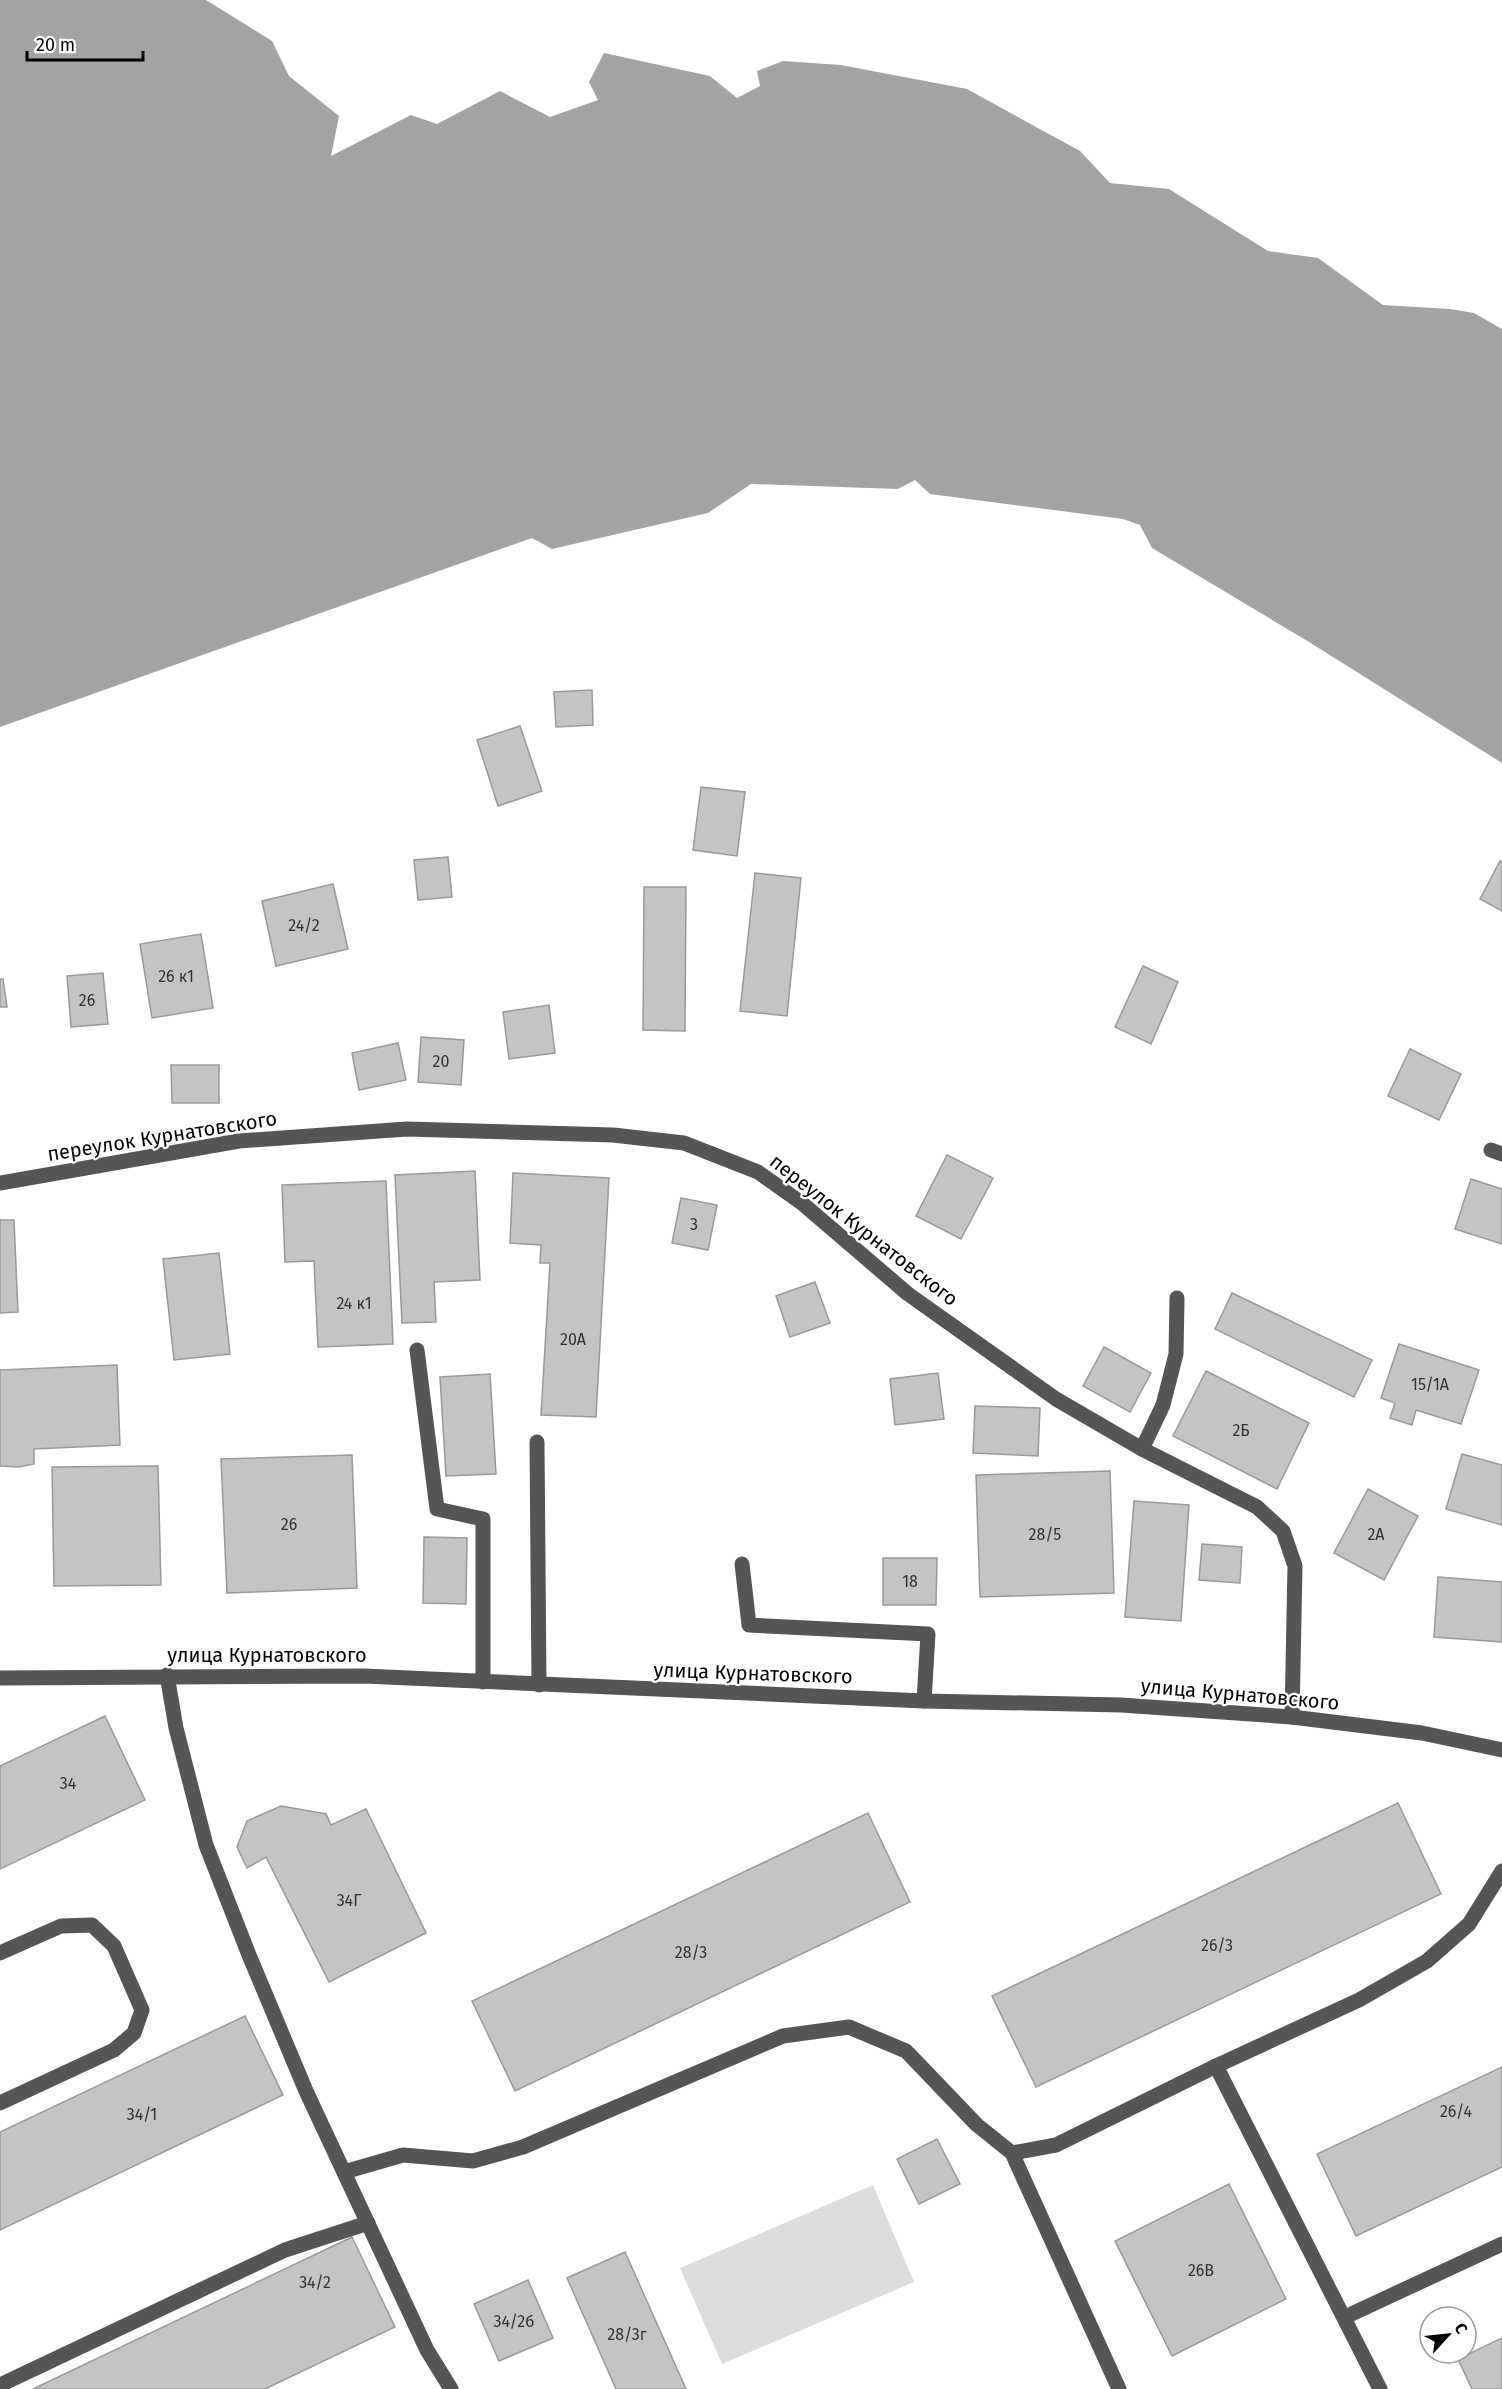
<svg xmlns="http://www.w3.org/2000/svg" width="1502" height="2389" font-family="'Fira Sans',sans-serif">
	<style>
		.green { fill: #dcdcdc }
		.water { fill: #a3a3a3 }
		.building { fill: #c4c4c4; stroke: #999; stroke-width: 1.5 }
		.lines { fill: none; stroke-linecap: round; stroke-linejoin: round }
		.minor { stroke: #555; stroke-width: 15 }
		.labels { text-anchor: middle; dominant-baseline: central; stroke-width: 4.5; stroke-linejoin: round; paint-order: stroke }
		.number-label { font-size: 16px; fill: #313131 }
		.street-label { font-size: 20px; fill: #000; stroke: #fff }
	</style>
	<rect width="100%" height="100%" fill="#fff"/>
	<polygon class="green" points="873,2185 914,2282 722,2364 680,2268"/>
	<polygon class="water" points="0,0 206,0 272,41 289,76 339,116 331,156 411,115 437,124 500,91 550,117 598,100 589,82 604,53 710,76 737,98 760,86 757,71 783,61 841,65 967,89 1080,151 1110,183 1169,189 1268,251 1318,258 1383,305 1450,309 1474,313 1502,329 1502,763 1309,642 1152,548 1140,525 1123,519 930,494 915,480 898,489 751,484 708,513 552,549 532,538 0,727"/>
	<g class="building">
		<polygon points="592,690 593,725 556,727 554,692"/>
		<polygon points="520,726 542,791 498,806 477,740"/>
		<polygon points="701,787 745,792 737,856 693,850"/>
		<polygon points="448,857 452,897 418,900 414,860"/>
		<polygon points="1500,861 1502,862 1502,911 1480,899"/>
		<polygon points="755,873 801,878 787,1016 740,1011"/>
		<polygon points="333,884 348,949 276,966 262,901"/>
		<polygon points="644,887 686,887 685,1031 643,1030"/>
		<polygon points="201,934 213,1008 152,1018 140,944"/>
		<polygon points="1143,966 1178,982 1151,1044 1115,1027"/>
		<polygon points="103,973 108,1024 71,1027 67,976"/>
		<polygon points="0,979 3,979 7,1007 0,1007"/>
		<polygon points="549,1005 555,1053 509,1059 503,1012"/>
		<polygon points="421,1037 464,1040 461,1085 418,1082"/>
		<polygon points="398,1043 406,1080 359,1090 352,1053"/>
		<polygon points="1410,1049 1461,1074 1439,1120 1388,1096"/>
		<polygon points="171,1065 219,1065 219,1103 172,1103"/>
		<polygon points="947,1155 993,1178 961,1239 916,1216"/>
		<polygon points="475,1171 480,1280 434,1282 436,1322 402,1323 395,1175"/>
		<polygon points="513,1173 609,1178 596,1417 541,1415 550,1263 540,1263 541,1245 510,1243"/>
		<polygon points="1471,1179 1502,1189 1502,1244 1455,1229"/>
		<polygon points="386,1181 393,1344 318,1347 314,1261 285,1262 282,1185"/>
		<polygon points="681,1198 717,1205 708,1250 672,1243"/>
		<polygon points="0,1220 14,1220 18,1312 0,1313"/>
		<polygon points="219,1253 230,1354 174,1360 163,1259"/>
		<polygon points="815,1282 830,1323 790,1337 776,1296"/>
		<polygon points="1232,1293 1372,1360 1354,1397 1215,1329"/>
		<polygon points="1399,1344 1479,1370 1461,1424 1416,1410 1412,1425 1390,1418 1395,1403 1381,1398"/>
		<polygon points="1104,1347 1151,1373 1130,1412 1083,1386"/>
		<polygon points="117,1365 120,1445 34,1449 34,1464 19,1467 0,1466 0,1370"/>
		<polygon points="1206,1371 1309,1423 1277,1489 1173,1436"/>
		<polygon points="938,1373 944,1419 895,1425 890,1379"/>
		<polygon points="490,1374 496,1474 446,1476 440,1377"/>
		<polygon points="975,1406 1040,1408 1038,1456 973,1453"/>
		<polygon points="1462,1454 1502,1465 1502,1525 1446,1509"/>
		<polygon points="352,1455 357,1588 227,1593 221,1459"/>
		<polygon points="158,1466 161,1585 54,1586 52,1467"/>
		<polygon points="1110,1471 1114,1593 980,1597 976,1475"/>
		<polygon points="1368,1489 1418,1516 1384,1580 1334,1553"/>
		<polygon points="1134,1501 1189,1505 1181,1621 1125,1617"/>
		<polygon points="424,1537 467,1538 466,1604 423,1603"/>
		<polygon points="1202,1544 1242,1547 1240,1583 1199,1580"/>
		<polygon points="883,1558 937,1558 936,1605 883,1605"/>
		<polygon points="1438,1577 1502,1582 1502,1642 1434,1637"/>
		<polygon points="105,1716 145,1800 0,1869 0,1766"/>
		<polygon points="1398,1803 1441,1894 1036,2087 992,1996"/>
		<polygon points="281,1806 326,1814 331,1825 366,1809 426,1933 329,1982 266,1857 247,1868 237,1847 247,1821"/>
		<polygon points="868,1813 910,1902 515,2091 472,2001"/>
		<polygon points="245,2016 283,2095 0,2230 0,2132"/>
		<polygon points="1502,2067 1502,2167 1356,2236 1317,2154"/>
		<polygon points="937,2139 960,2184 919,2204 897,2159"/>
		<polygon points="1229,2184 1286,2299 1172,2356 1115,2241"/>
		<polygon points="352,2237 395,2327 265,2389 33,2389"/>
		<polygon points="625,2252 686,2389 616,2389 567,2278"/>
		<polygon points="528,2280 553,2338 499,2361 474,2304"/>
		<polygon points="1502,2338 1502,2389 1472,2389 1458,2359"/>
	</g>
	<g class="lines">
		<g class="minor">
			<polyline points="1491,1150 1502,1154"/>
			<polyline points="0,1183 239,1141 407,1129 613,1135 684,1143 758,1172 803,1204 908,1294 1056,1399 1142,1449 1257,1507 1283,1531 1295,1566 1292,1717"/>
			<polyline points="417,1350 437,1509 483,1519 483,1682"/>
			<polyline points="537,1442 539,1685"/>
			<polyline points="1142,1449 1163,1405 1176,1354 1177,1298"/>
			<polyline points="742,1564 749,1625 928,1634 924,1701"/>
			<polyline points="167,1675 176,1728 206,1845 249,1955 306,2091 427,2350 451,2389"/>
			<polyline points="0,1678 364,1676 924,1701 1121,1705 1292,1717 1422,1733 1502,1750"/>
			<polyline points="0,1953 61,1926 92,1925 114,1946 142,2010 134,2033 114,2050 0,2103"/>
			<polyline points="1216,2066 1380,2389"/>
			<polyline points="1012,2153 1056,2145 1216,2066 1359,2000 1427,1961 1469,1924 1502,1871"/>
			<polyline points="344,2172 403,2155 473,2161 523,2147 783,2036 849,2027 906,2051 977,2125 1012,2153 1119,2389"/>
			<polyline points="1345,2317 1502,2244"/>
			<polyline points="0,2385 285,2250 368,2223"/>
		</g>
	</g>
	<g class="labels">
		<g class="number-label">
			<text x="304" y="925">24/2</text>
			<text x="176" y="976">26 к1</text>
			<text x="87" y="1000">26</text>
			<text x="441" y="1061">20</text>
			<text x="694" y="1224">3</text>
			<text x="354" y="1303">24 к1</text>
			<text x="573" y="1339">20А</text>
			<text x="1430" y="1384">15/1А</text>
			<text x="1241" y="1430">2Б</text>
			<text x="289" y="1524">26</text>
			<text x="1045" y="1534">28/5</text>
			<text x="1376" y="1534">2А</text>
			<text x="910" y="1581">18</text>
			<text x="68" y="1783">34</text>
			<text x="349" y="1900">34Г</text>
			<text x="1217" y="1945">26/3</text>
			<text x="691" y="1952">28/3</text>
			<text x="1456" y="2111">26/4</text>
			<text x="142" y="2114">34/1</text>
			<text x="1201" y="2270">26В</text>
			<text x="315" y="2282">34/2</text>
			<text x="514" y="2321">34/2б</text>
			<text x="627" y="2334">28/3г</text>
		</g>
		<g class="street-label">
			<text transform="translate(162 1136) rotate(-9)">переулок Курнатовского</text>
			<text transform="translate(864 1230) rotate(38)">переулок Курнатовского</text>
			<text x="267" y="1655">улица Курнатовского</text>
			<text transform="translate(753 1673) rotate(2)">улица Курнатовского</text>
			<text transform="translate(1240 1694) rotate(5)">улица Курнатовского</text>
		</g>
	</g>
	<g transform="translate(1448 2335) rotate(63)"><circle r="28" fill="#ffffff" stroke="#999999" stroke-width="1.5"/>
	<path d="M0-4.5L10 22L0 15L-10 22Z" fill="#000000"/>
	<text y="-9" font-size="16" font-weight="bold" text-anchor="middle" fill="#000000">С</text>
	</g>
	<path d="M27 51v9h116v-9" fill="none" stroke="#000000" stroke-width="3"/>
	<text x="36" y="51" font-size="18" fill="#000000" stroke="#ffffff" stroke-width="4.5" paint-order="stroke">20 m</text>
</svg>
